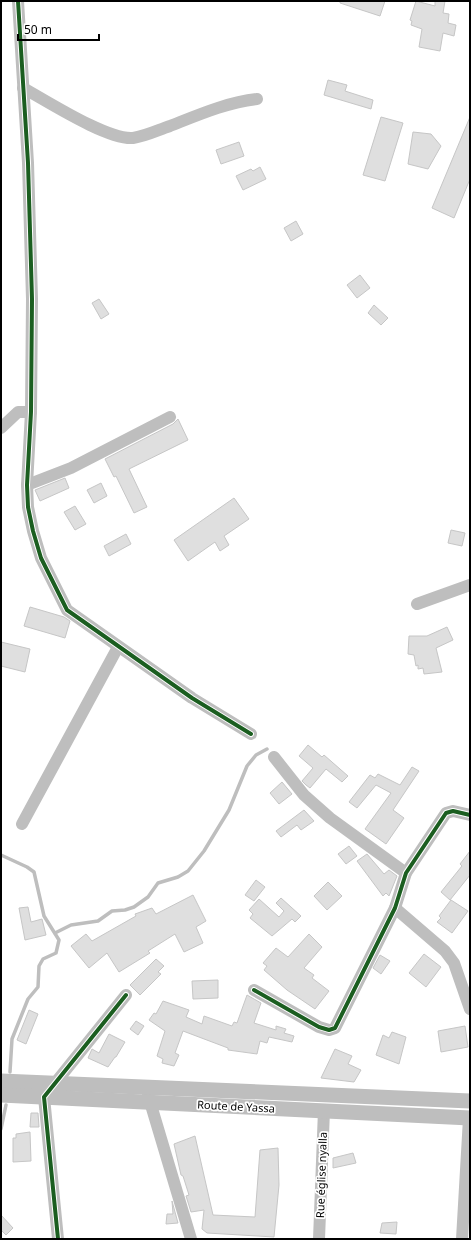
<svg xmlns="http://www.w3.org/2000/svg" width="471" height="1240" font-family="'Noto Sans',sans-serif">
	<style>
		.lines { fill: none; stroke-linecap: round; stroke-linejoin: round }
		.stream { stroke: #bebebe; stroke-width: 3.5 }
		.building { fill: #dfdfdf; stroke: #c6c6c6 }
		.minor { stroke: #bebebe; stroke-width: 12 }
		.major { stroke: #bebebe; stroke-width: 15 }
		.cycleway-casing { stroke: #fff; stroke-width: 6 }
		.cycleway { stroke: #1b5e20; stroke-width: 4 }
		.labels { text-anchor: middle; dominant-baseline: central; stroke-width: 3.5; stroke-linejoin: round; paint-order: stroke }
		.street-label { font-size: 11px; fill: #000; stroke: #fff }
	</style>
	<rect width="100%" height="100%" fill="#fff"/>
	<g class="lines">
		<g class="stream">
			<polyline points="1,855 27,867 34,872 44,916 59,940 56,953 43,959 39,966 38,987 28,999 12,1039 10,1072"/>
			<polyline points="55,933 71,925 98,921 112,911 125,910 134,907 148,897 158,883 178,877 188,871 204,851 229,810 247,766 256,755 267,749"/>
			<polyline points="1,1129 6,1105"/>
		</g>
	</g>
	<g class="building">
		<polygon points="340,1 385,1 380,16 340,3"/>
		<polygon points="416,1 435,6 435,1 445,1 443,13 449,14 448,23 456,25 454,36 443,33 440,51 419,47 422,29 411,25 412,21 410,20"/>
		<polygon points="328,80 347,85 345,91 373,100 371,109 324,95"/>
		<polygon points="381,117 403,123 385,181 363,175"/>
		<polygon points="470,117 470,179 454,218 432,208"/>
		<polygon points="413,132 431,134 441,146 428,169 408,164"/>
		<polygon points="239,142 244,156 221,164 216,150"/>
		<polygon points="260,167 266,179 243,190 236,176 251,169 253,171"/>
		<polygon points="296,221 303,234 291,241 284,228"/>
		<polygon points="360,275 370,288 357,298 347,285"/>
		<polygon points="99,299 109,314 101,319 92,303"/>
		<polygon points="374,305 388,318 381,325 368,313"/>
		<polygon points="178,419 188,440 129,469 147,507 134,513 116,476 114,477 105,459 173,424"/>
		<polygon points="65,478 69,488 40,501 35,490"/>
		<polygon points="101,483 107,496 94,503 87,490"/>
		<polygon points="234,498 249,519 224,536 229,545 220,551 215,542 188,561 174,540"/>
		<polygon points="75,506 86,524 75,530 64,512"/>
		<polygon points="451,530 465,533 462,546 448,543"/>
		<polygon points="126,534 131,544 109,556 104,546"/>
		<polygon points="30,607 64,617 70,621 65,638 24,626"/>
		<polygon points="447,627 453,640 436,648 442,672 424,674 423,668 418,669 418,665 416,666 414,655 408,654 409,636 427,636"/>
		<polygon points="1,642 30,649 25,672 1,666"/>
		<polygon points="308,745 322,757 324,755 348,776 342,782 326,769 310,788 306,785 302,781 313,768 299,756"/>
		<polygon points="412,767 419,771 393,810 404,818 386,844 365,829 391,793 376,785 357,808 349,802 370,775 375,778 378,774 400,785"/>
		<polygon points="282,782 292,794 279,804 270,793"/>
		<polygon points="304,810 314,821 301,830 297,825 281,837 276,831"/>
		<polygon points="349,846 357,856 346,864 338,854"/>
		<polygon points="470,851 470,875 450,900 441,892 462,866 460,864"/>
		<polygon points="367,854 384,874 389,870 397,876 389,896 386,893 383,896 357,861"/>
		<polygon points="256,880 265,887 254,901 245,895"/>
		<polygon points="328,882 342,896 327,910 314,896"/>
		<polygon points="193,895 206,921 196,927 203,943 184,952 175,934 148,951 150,953 119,972 107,953 89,968 71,946 86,934 92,941 136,916 135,914 152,908 156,914"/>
		<polygon points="281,898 301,916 295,922 292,919 272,936 250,918 253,914 249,910 259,899 279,917 284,911 276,903"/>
		<polygon points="451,900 468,911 452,933 437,922 441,918 439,916"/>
		<polygon points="28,907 31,922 42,919 46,935 25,940 19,908"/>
		<polygon points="309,934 322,947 304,968 314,975 312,978 329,991 315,1009 287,990 264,970 267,966 263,963 276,948 288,957"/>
		<polygon points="424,954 441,967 426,987 409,973"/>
		<polygon points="380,955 390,961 381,974 373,968"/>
		<polygon points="156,959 164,966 158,972 161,974 140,995 130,985"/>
		<polygon points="218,980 218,998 193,999 192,981"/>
		<polygon points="247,995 261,1003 254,1023 276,1030 276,1026 286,1029 284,1033 294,1036 292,1042 269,1037 267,1043 260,1041 257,1054 228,1050 228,1048 183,1031 175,1053 179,1055 174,1066 162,1063 163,1059 157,1056 165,1031 149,1020 154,1013 156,1014 163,1001 189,1010 186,1017 202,1024 204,1016 232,1026 234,1022 237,1023"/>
		<polygon points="29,1010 38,1014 26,1044 17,1040"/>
		<polygon points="136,1021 144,1026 138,1035 130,1029"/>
		<polygon points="465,1026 468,1047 441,1052 438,1031"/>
		<polygon points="392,1032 406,1037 399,1064 376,1055 383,1035 389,1038"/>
		<polygon points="109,1034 125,1042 116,1057 115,1057 108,1067 88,1058 92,1049 99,1053"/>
		<polygon points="335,1049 352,1056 348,1064 361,1070 354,1082 321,1078"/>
		<polygon points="31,1113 38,1113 39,1127 30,1127"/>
		<polygon points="30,1132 31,1161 13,1162 13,1138 16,1138 16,1134"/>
		<polygon points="195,1136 213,1215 255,1217 260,1150 278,1148 279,1185 274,1237 207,1233 202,1229 204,1210 191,1212 186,1196 189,1195 183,1176 181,1175 174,1144"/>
		<polygon points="353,1153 356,1163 333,1168 333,1158"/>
		<polygon points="172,1201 178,1223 166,1224 167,1214 173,1214"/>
		<polygon points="1,1215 13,1228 6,1235 1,1230"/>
		<polygon points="397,1222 396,1234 380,1233 382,1223"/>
	</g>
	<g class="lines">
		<g class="minor">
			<polyline points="18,1 28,163 32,299 31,412 27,485 28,507 33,531 41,558 67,610 192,698 251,734"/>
			<path d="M 23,88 C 47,101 107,140 133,138 C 146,136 158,130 170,126 C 198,115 228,102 257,99"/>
			<polyline points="1,428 18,412 31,412"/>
			<polyline points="27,485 71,468 170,417"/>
			<polyline points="417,604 470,585"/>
			<polyline points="274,757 304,795 330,818 406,873"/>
			<polyline points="22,824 118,647"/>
			<polyline points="395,908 445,951 454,963 470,1009"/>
			<polyline points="254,990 319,1027 329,1030 335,1028 395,908 406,873 446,813 453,811 470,815"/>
			<polyline points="148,1095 191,1239"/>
			<polyline points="58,1239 44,1097 126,995"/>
			<polyline points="319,1239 324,1110"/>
			<polyline points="462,1239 469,1118"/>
		</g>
		<g class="major">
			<polyline points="1,1081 470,1101"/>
			<polyline points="1,1095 470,1118"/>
		</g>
		<g class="cycleway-casing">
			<g id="cycleway">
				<polyline points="18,1 28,163 32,299 31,412 27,485 28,507 33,531 41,558 67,610 192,698 251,734"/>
				<polyline points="254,990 319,1027 329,1030 335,1028 395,908 406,873 446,813 453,811 470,815"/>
				<polyline points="58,1239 44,1097 126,995"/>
			</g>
		</g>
		<use href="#cycleway" class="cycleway"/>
	</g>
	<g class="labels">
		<g class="street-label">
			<text transform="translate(236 1106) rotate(3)">Route de Yassa</text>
			<text transform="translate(321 1175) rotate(-88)">Rue église nyalla</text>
		</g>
	</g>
	<rect width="471" height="1240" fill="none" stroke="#000000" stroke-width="4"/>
	<path d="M18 34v6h81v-6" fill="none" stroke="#000000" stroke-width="2"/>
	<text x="24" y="34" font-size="12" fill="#000000" stroke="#ffffff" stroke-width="3" paint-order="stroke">50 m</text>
</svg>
